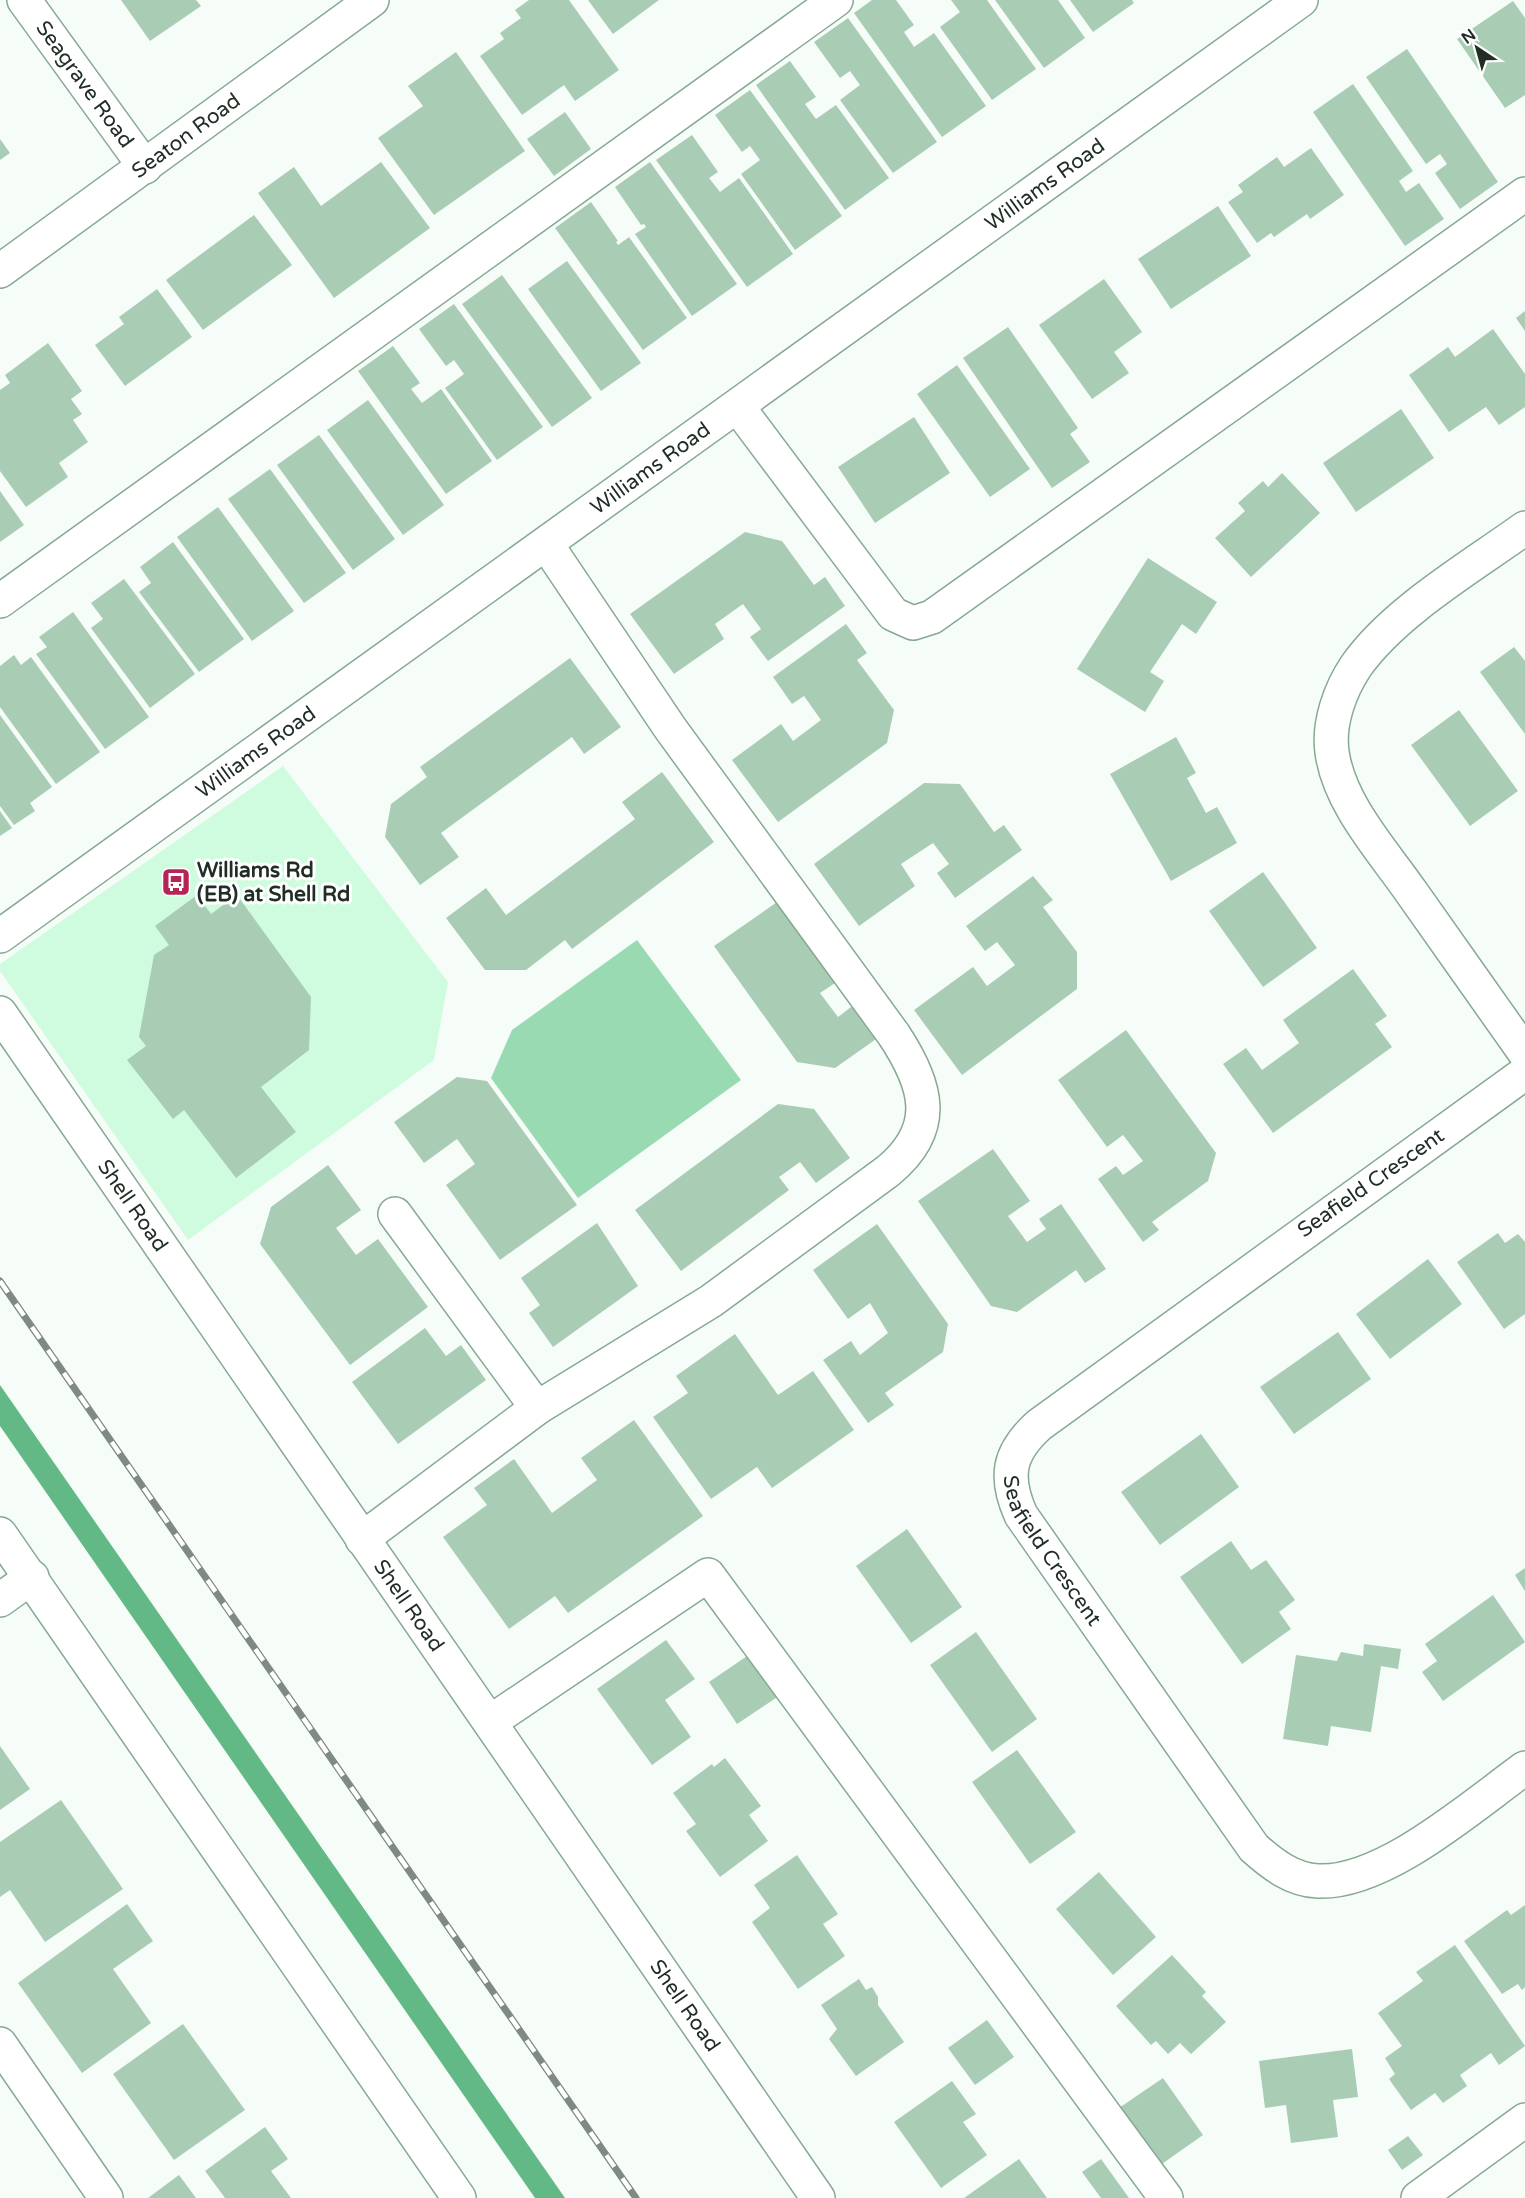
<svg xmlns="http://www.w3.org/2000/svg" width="1525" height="2198" font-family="'Varela Round',sans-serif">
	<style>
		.built { fill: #cffcdf }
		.green { fill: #9adab2 }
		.water { fill: #62b986 }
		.building { fill: #a9ccb5 }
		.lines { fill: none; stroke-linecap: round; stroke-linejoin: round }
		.minor-casing { stroke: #87a993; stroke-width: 36 }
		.minor { stroke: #fff; stroke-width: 33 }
		.rail-casing { stroke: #7f8a82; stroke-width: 7 }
		.rail { stroke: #fff; stroke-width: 4.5; stroke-dasharray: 14; stroke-linecap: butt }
		.labels { text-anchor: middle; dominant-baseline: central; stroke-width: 6; stroke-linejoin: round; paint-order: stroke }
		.street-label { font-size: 21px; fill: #202e25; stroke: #fff }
		.poi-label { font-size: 21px; font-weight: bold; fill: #202e25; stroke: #fff; text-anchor: start }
	</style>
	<rect width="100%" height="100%" fill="#f6fdf8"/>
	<polygon class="built" points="283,766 448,982 434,1060 188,1240 0,971 0,964"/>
	<polygon class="green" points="637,940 741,1080 578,1198 491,1078 512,1030"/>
	<polygon class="water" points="0,1385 565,2198 535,2198 0,1426"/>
	<g class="building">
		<polygon points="121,0 196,0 201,6 150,41"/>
		<polygon points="529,0 569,0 619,70 575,101 564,85 522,115 480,56 504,39 500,33 521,18 515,10"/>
		<polygon points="588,0 659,0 613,34"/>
		<polygon points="872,0 896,0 914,25 904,32 914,47 934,33 986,106 942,137 854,13"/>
		<polygon points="951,0 987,0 1036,69 992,100 940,27 960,12"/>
		<polygon points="995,0 1058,0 1085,38 1044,68"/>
		<polygon points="1070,0 1132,0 1134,3 1093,32"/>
		<polygon points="1513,1 1525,18 1525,95 1505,108 1457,39"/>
		<polygon points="848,18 937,142 893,173 840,100 860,85 850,71 840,78 814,42"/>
		<polygon points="1407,49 1498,182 1460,209 1435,173 1447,164 1440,154 1426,164 1366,77"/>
		<polygon points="456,52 525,151 434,215 378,138 423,106 408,86"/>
		<polygon points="790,61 816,97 805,104 816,119 836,105 889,178 845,210 756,85"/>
		<polygon points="1353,84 1413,171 1399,181 1406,192 1419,183 1444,219 1405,246 1313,112"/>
		<polygon points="750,90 842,216 795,250 741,174 760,160 750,146 742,152 715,115"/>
		<polygon points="565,112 591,149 554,176 527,139"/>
		<polygon points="692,135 718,172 709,178 720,192 739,178 793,254 747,287 656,160"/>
		<polygon points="0,139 10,153 0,160"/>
		<polygon points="1311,148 1344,195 1310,219 1307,214 1274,237 1271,233 1257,243 1228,202 1243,192 1238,185 1277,157 1284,167"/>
		<polygon points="381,162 430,228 334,298 258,193 294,167 321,206"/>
		<polygon points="650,162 737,284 692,316 635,234 646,227 644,224 641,225 615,187"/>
		<polygon points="591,202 618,241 616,242 618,245 629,237 687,318 643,350 555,228"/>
		<polygon points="1218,206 1251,256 1171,309 1138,259"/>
		<polygon points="254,215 292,265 203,330 166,280"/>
		<polygon points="567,261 641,363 601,391 528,289"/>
		<polygon points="502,275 592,398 552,427 462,304"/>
		<polygon points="1104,279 1142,332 1114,352 1129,373 1092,399 1039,325"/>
		<polygon points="157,289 192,337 125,386 95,345 124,324 119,317"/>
		<polygon points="454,304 543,427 497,460 445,388 464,374 454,360 446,366 419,329"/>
		<polygon points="1525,311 1525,331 1516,318"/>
		<polygon points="1008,327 1078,428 1070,434 1090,462 1052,488 963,358"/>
		<polygon points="1493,329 1525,374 1525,407 1499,425 1486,407 1449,432 1409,375 1448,347 1455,357"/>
		<polygon points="48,343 82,391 71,399 82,414 73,420 88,442 59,463 68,477 26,507 0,471 0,390 10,383 5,375"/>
		<polygon points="393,346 420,383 411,389 422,403 441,389 492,461 446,494 358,371"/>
		<polygon points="957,365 1030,469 990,497 917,394"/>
		<polygon points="368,400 444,505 403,535 327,430"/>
		<polygon points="1401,409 1434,458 1356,512 1323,463"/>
		<polygon points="914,417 950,473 875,523 838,467"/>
		<polygon points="319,435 395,539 353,570 277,465"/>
		<polygon points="270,469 346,573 304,603 228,499"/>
		<polygon points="1282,473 1320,513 1251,577 1215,538 1245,511 1238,503 1263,481 1268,487"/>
		<polygon points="0,491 24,525 0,542"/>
		<polygon points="218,507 294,611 252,641 177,537"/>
		<polygon points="745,532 782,541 814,585 825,577 845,606 768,661 750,637 761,629 743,604 715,624 724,639 674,674 630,614"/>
		<polygon points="173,542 244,639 199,672 139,592 151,583 140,567"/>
		<polygon points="1148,558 1217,602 1196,634 1182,624 1150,672 1164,681 1145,712 1077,669"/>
		<polygon points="124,579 195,674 150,708 91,628 103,619 91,603"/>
		<polygon points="73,612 149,717 105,749 36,654 47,647 39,637"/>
		<polygon points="846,624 867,653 857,660 894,710 887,743 778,822 732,760 781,724 793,741 821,720 804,696 792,704 773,677"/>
		<polygon points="1514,647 1525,661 1525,734 1480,672"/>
		<polygon points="14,655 21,665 31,657 100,752 56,784 0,707 0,666"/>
		<polygon points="570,658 621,727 584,754 572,737 441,833 459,857 420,885 385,837 391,804 427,777 420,767"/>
		<polygon points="1459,710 1518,791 1470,826 1411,745"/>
		<polygon points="0,715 52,787 30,803 35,811 14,825 0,806"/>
		<polygon points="1176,737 1196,773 1187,778 1206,813 1217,807 1237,843 1171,881 1110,774"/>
		<polygon points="662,772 714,842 572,949 565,940 526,970 485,970 446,918 486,888 506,915 635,819 622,802"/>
		<polygon points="924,783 960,784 994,832 1004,825 1022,850 955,898 937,873 949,864 933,843 901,864 915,886 859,926 814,864"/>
		<polygon points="0,811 12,828 0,836"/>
		<polygon points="1263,872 1317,948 1263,987 1209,911"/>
		<polygon points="1033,876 1053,900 1043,907 1077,952 1077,989 962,1075 914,1010 973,967 987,986 1015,965 997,942 985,951 966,926"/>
		<polygon points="197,895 211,914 237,895 311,997 309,1050 261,1087 296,1132 236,1178 184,1110 173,1119 127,1060 146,1046 139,1037 154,955 169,945 155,926"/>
		<polygon points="780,900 838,981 820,993 838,1017 855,1004 879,1037 835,1068 797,1062 714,946"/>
		<polygon points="1353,969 1387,1016 1375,1024 1392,1047 1273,1133 1223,1064 1246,1048 1262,1070 1299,1043 1283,1020"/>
		<polygon points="1126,1030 1216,1153 1208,1181 1152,1222 1159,1230 1143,1242 1098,1179 1116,1166 1123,1175 1143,1161 1123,1135 1107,1147 1058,1080"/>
		<polygon points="457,1077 487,1081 577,1205 500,1260 446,1185 475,1164 457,1139 424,1163 394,1122"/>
		<polygon points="778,1104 814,1109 850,1158 816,1183 800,1162 779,1177 789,1190 681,1271 635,1210"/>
		<polygon points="993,1149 1030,1201 1008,1216 1027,1242 1046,1229 1039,1219 1061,1204 1106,1269 1085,1283 1076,1270 1017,1312 991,1306 918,1201"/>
		<polygon points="328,1165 361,1210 336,1228 356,1255 378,1239 428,1307 350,1365 260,1244 271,1207"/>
		<polygon points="597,1223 638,1286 553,1347 529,1313 540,1305 521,1278"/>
		<polygon points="877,1224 948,1324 943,1352 885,1393 894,1405 868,1423 823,1360 851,1341 860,1355 888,1333 870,1303 848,1319 813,1270"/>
		<polygon points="1498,1233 1505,1243 1518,1234 1525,1242 1525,1314 1504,1329 1457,1262"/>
		<polygon points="1428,1259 1462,1304 1390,1359 1356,1314"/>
		<polygon points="425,1328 446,1356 461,1345 486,1380 398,1444 352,1382"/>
		<polygon points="1338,1332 1371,1379 1294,1434 1260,1387"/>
		<polygon points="735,1334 778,1395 813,1371 854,1430 772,1488 757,1467 711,1499 653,1417 688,1393 676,1376"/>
		<polygon points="634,1420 703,1516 568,1613 555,1596 509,1629 443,1537 487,1505 474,1488 514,1459 552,1513 597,1480 581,1458"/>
		<polygon points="1201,1434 1239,1487 1160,1545 1121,1492"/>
		<polygon points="907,1529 962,1607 911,1643 856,1566"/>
		<polygon points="1231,1541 1251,1570 1266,1560 1295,1600 1279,1612 1291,1629 1242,1664 1180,1577"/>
		<polygon points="1525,1568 1525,1591 1515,1575"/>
		<polygon points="1493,1595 1525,1642 1443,1701 1422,1672 1437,1661 1425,1644"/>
		<polygon points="976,1632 1037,1719 992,1752 930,1665"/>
		<polygon points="666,1640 695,1679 665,1700 691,1737 652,1765 597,1689"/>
		<polygon points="1364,1644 1401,1649 1398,1669 1381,1666 1371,1732 1331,1726 1328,1746 1283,1739 1296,1655 1337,1661 1341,1652 1363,1656"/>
		<polygon points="750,1654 779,1696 737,1724 709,1682"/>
		<polygon points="0,1746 30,1789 0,1810"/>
		<polygon points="1017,1750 1076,1832 1030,1864 972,1782"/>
		<polygon points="725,1758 761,1806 749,1815 768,1841 720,1877 686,1831 696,1824 673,1793 712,1764 714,1767"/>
		<polygon points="61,1800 123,1889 45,1942 10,1890 0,1897 0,1842"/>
		<polygon points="797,1855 838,1914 823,1924 845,1956 798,1989 752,1922 770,1908 754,1885"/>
		<polygon points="1099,1872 1156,1937 1113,1975 1056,1909"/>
		<polygon points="127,1904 153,1941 113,1969 151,2023 82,2073 18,1983"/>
		<polygon points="1525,1905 1525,1987 1522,1990 1518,1984 1502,1994 1464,1941 1507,1910 1511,1915"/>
		<polygon points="1455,1945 1525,2046 1499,2065 1491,2053 1460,2075 1467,2086 1443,2103 1435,2093 1411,2110 1389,2079 1395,2074 1385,2058 1402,2046 1378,2013 1423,1981 1416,1972"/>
		<polygon points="1172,1955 1206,1992 1202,1996 1226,2022 1191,2054 1180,2043 1168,2054 1156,2041 1151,2045 1116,2006"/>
		<polygon points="859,1979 866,1990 872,1987 878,1997 878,2005 904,2042 856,2076 829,2039 837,2029 821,2005"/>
		<polygon points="987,2020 1014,2057 975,2085 948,2048"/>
		<polygon points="183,2024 245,2110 174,2160 113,2074"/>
		<polygon points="1352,2049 1358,2097 1333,2100 1338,2137 1291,2143 1286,2105 1265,2108 1259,2061"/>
		<polygon points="1163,2078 1203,2135 1159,2166 1119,2108"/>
		<polygon points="952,2081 976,2114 963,2122 987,2155 941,2188 894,2122"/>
		<polygon points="265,2127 288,2159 271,2171 291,2198 225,2198 205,2171"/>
		<polygon points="1408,2136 1423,2155 1402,2170 1388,2150"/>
		<polygon points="1019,2159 1047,2198 964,2198"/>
		<polygon points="1101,2159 1129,2198 1101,2198 1082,2172"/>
		<polygon points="179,2175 196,2198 148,2198"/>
	</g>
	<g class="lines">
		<g class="minor-casing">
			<g id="minor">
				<path id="s1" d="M 24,0 L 145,167"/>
				<path id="s2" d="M 0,271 L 372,0"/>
				<polyline points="738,407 893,614 913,623 932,617 1525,194"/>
				<path d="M 1525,528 C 1471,567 1394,612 1356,666 C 1340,690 1328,723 1332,752 C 1339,804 1383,851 1412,893 C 1450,946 1487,1000 1525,1053"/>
				<polyline points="0,601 836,0"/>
				<path id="s3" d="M 0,936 L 1301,0"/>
				<path id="s4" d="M 0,1013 L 818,2198"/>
				<path id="s5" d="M 1525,1073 L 1039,1425 C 1008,1453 1004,1477 1021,1515 L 1254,1848 C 1272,1864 1292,1880 1318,1881 C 1384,1884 1472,1806 1525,1768"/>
				<polyline points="395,1214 537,1408"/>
				<polyline points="0,1534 459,2198"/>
				<path d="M 362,1539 L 537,1408 L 711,1301 L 888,1171 C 940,1128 927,1085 894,1035 L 670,728 L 547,545"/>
				<polyline points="0,1600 32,1577"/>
				<polyline points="490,1722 708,1575 1166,2198"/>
				<polyline points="0,2044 106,2198"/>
				<polyline points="1418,2198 1525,2120"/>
			</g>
		</g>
		<use href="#minor" class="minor"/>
		<g class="rail-casing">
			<polyline id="rail" points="0,1281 636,2198"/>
		</g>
		<use href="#rail" class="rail"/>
	</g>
	<defs>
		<g id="bus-square" transform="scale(1.5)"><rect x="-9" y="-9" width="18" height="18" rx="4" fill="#b42556" stroke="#fff"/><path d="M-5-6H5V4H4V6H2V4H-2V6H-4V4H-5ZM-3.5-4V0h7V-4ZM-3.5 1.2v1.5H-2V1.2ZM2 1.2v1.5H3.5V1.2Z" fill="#fff"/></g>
	</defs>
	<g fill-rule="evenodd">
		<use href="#bus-square" x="176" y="882"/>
	</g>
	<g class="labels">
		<g class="street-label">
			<text stroke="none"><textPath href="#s1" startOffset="104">Seagrave Road</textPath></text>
			<text stroke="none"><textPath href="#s2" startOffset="230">Seaton Road</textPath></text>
			<text stroke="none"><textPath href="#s3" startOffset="1287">Williams Road</textPath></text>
			<text stroke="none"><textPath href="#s3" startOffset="801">Williams Road</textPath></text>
			<text stroke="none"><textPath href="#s3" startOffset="315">Williams Road</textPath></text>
			<text transform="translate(1371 1183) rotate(-35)">Seafield Crescent</text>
			<text stroke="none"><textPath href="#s4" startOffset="234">Shell Road</textPath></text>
			<text stroke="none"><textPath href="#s5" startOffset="746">Seafield Crescent</textPath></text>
			<text stroke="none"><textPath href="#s4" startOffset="720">Shell Road</textPath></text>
			<text stroke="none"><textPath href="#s4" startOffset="1206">Shell Road</textPath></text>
		</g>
		<g class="poi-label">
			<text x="197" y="870">Williams Rd<tspan x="197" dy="24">(EB) at Shell Rd</tspan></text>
		</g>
	</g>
	<g transform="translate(1477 48) rotate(324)" stroke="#ffffff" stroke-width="4.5" paint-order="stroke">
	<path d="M0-4.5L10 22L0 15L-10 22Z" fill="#202e25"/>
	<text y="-9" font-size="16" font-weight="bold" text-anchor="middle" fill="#202e25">N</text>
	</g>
</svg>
